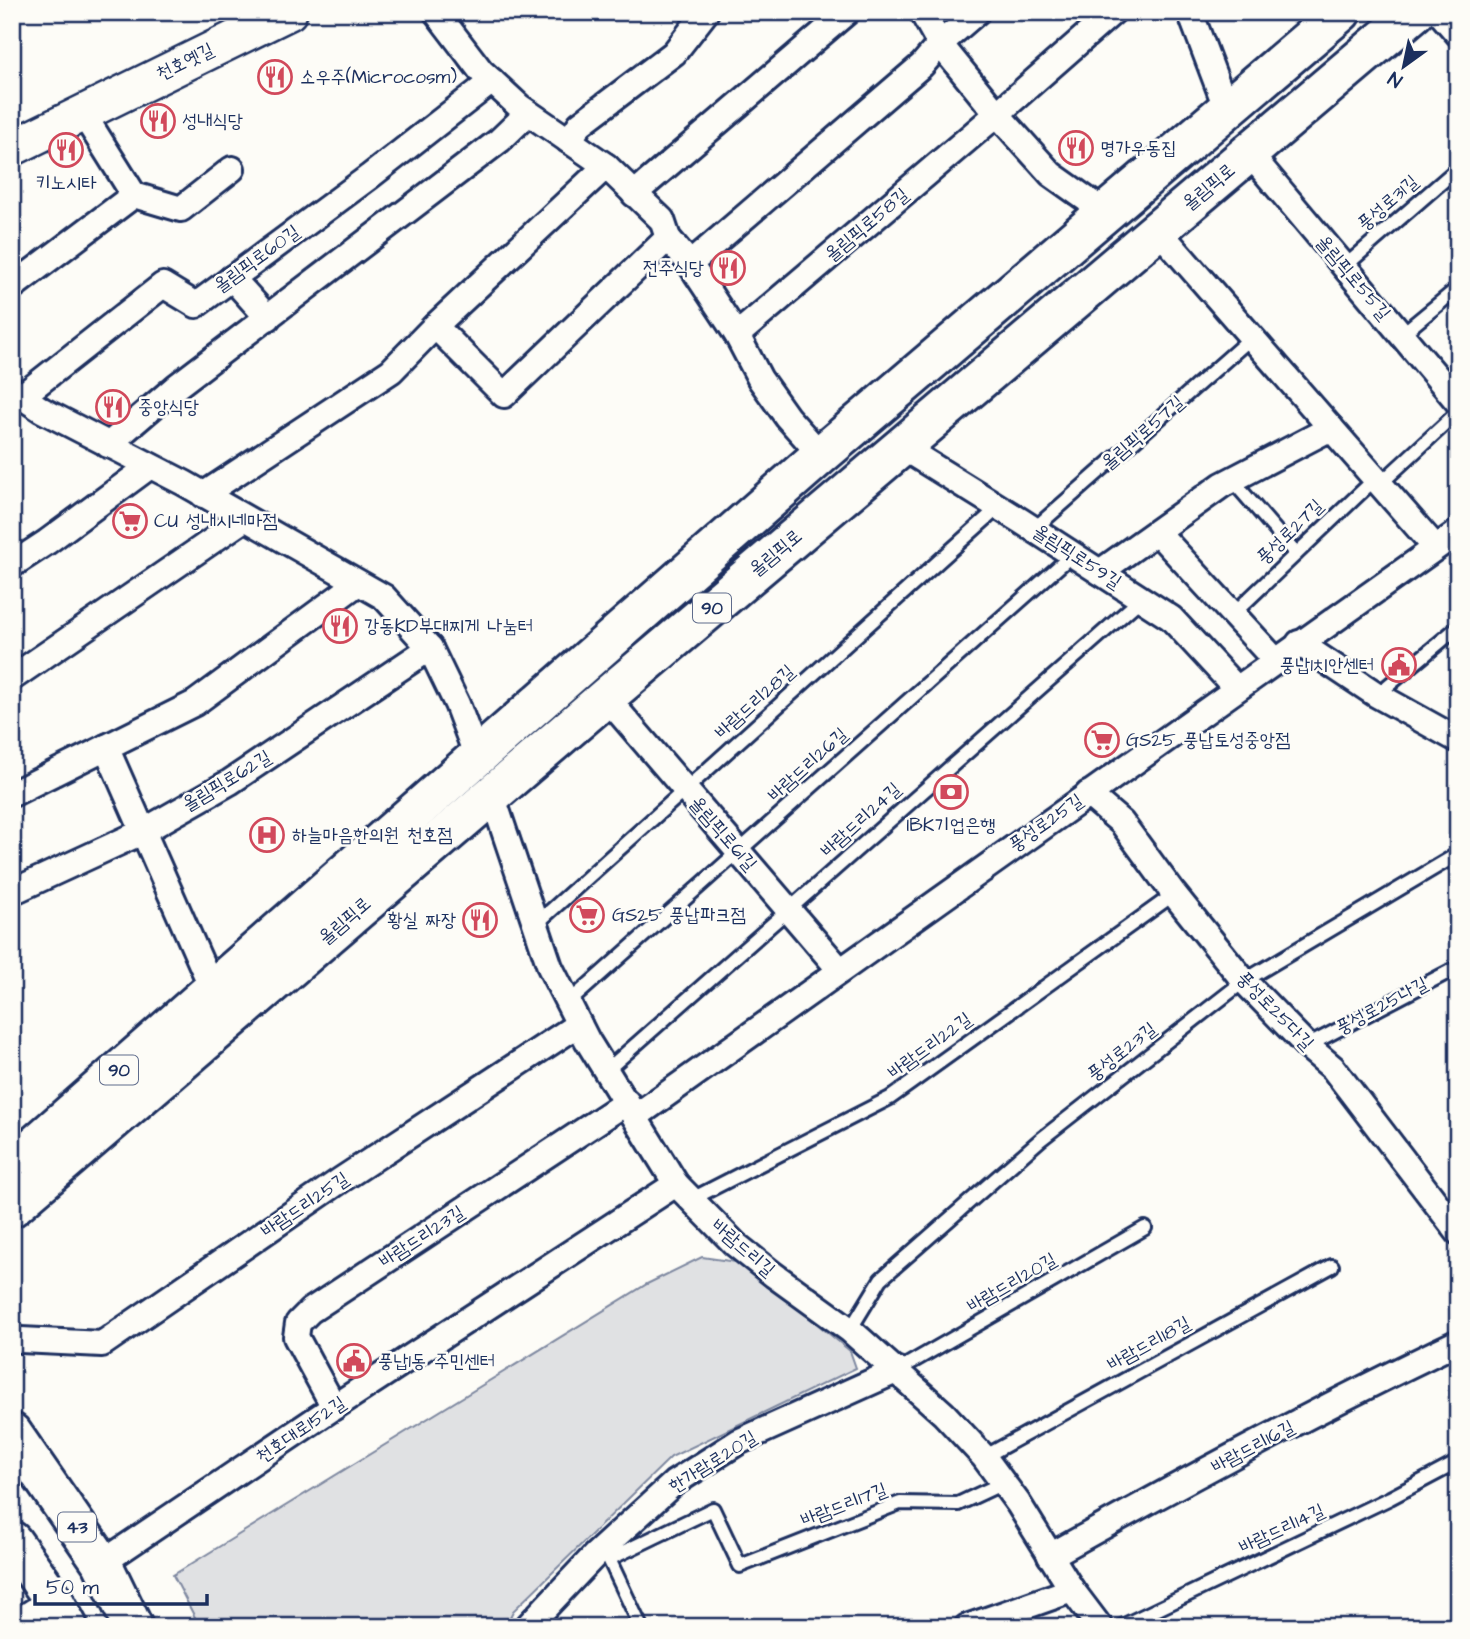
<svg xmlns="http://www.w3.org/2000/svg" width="1470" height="1639" font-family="'Architects Daughter','Poor Story',sans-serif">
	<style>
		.green { fill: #e0e1e3; stroke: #7e88a0; stroke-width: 2 }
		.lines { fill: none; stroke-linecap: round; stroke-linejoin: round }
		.lane-casing { stroke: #1b2f5e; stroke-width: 18 }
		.street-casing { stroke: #1b2f5e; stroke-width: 30 }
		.secondary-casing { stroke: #1b2f5e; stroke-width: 40 }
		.primary-casing { stroke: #1b2f5e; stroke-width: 44 }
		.lane { stroke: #fdfcf7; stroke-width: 12 }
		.street { stroke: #fdfcf7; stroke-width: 24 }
		.secondary { stroke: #fdfcf7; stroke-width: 35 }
		.primary { stroke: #fdfcf7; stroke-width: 38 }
		.labels { text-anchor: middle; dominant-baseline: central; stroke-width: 5; stroke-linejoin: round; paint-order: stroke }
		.shield { fill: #fdfcf7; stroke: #5f6c8c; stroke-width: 2 }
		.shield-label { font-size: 18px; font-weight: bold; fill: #1b2f5e }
		.street-label { font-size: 19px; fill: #1b2f5e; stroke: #fdfcf7 }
		.poi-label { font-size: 19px; fill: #1b2f5e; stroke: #fdfcf7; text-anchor: start }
	</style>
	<rect width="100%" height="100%" fill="#fdfcf7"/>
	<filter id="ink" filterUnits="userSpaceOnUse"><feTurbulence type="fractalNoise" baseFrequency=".0143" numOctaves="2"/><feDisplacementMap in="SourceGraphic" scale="14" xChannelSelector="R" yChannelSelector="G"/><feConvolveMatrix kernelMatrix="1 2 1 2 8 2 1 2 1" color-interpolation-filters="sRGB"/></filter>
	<g filter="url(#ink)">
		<polygon class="green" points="702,1257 743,1263 850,1351 856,1368 671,1457 513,1611 505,1627 200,1627 173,1575 647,1284"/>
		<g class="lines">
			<g class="lane-casing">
				<g id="lane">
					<polyline points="1344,267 1458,168"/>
					<polyline points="1401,335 1458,288"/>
					<polyline points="1232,480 1296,554"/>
					<polyline points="1380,484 1458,412"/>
					<polyline points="1034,529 1252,337"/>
					<polyline points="1233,614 1375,479"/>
					<polyline points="1377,695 1458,627"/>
					<polyline points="536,924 999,507"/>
					<polyline points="568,1003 1073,554"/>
					<polyline points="1307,1046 1458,967"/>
					<polyline points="607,1070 1141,599"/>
					<polyline points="690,1200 890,1098 1174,894"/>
					<polyline points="850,1330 881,1279 1040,1140 1244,981 1458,854"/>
					<polyline points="898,1370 1145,1228"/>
					<polyline points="984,1457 1332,1266"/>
					<polyline points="641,1627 609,1559 713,1509 740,1566 900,1503 958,1504 1003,1483"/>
					<polyline points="1120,1627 1390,1498 1458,1462"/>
				</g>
			</g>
			<g class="street-casing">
				<g id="street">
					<polyline points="436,12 481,71 520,107 606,166 662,220 668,238 690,264 737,335 760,379 787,417 821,455"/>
					<polyline points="922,12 940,44 997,114 1051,174 1106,213"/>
					<polyline points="1190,12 1227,110"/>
					<polyline points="1439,12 1458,34"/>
					<polyline points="569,141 580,124 674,53 706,12"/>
					<polyline points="1249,153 1458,402"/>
					<polyline points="634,194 847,12"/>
					<polyline points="134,195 181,209 232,169"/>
					<polyline points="1158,230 1435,547"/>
					<polyline points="690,264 922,65 940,44 977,12"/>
					<polyline points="232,278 268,318"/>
					<polyline points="12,287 134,195 82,112"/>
					<polyline points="435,326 504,395 668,238"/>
					<polyline points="737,335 997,114 1113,12"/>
					<polyline points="12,390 42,410 184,483 384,597 430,648 457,704 477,757"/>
					<polyline points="22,396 163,285 196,305 369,177 492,81"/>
					<polyline points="108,445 177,386 500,140 528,113"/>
					<polyline points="902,447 1021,521 1171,618 1236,688"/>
					<polyline points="203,495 391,371 435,326 606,166"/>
					<polyline points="1157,532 1275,660"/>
					<polyline points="12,565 47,542 150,466"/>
					<polyline points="1100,572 1222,485 1331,428"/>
					<polyline points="1299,643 1377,695 1458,740"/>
					<polyline points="12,678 244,519"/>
					<polyline points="606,697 840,970"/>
					<polyline points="106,747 212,988"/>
					<polyline points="12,794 195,703 358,583"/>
					<polyline points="1088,794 1122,823 1174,894 1244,981 1307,1046 1333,1068 1458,1232"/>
					<polyline points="492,795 550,967 587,1040 676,1184 735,1244 774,1275 850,1330 944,1414 984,1457 1018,1503 1072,1590 1100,1627"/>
					<polyline points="12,892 142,832 230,782 430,648"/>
					<polyline points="636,1116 1458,532"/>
					<polyline points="21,1340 102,1344 341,1180 579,1024"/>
					<polyline points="334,1407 296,1337 298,1323 310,1311 627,1102"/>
					<path d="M 1050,1556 C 1184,1481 1319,1408 1458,1342"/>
					<polyline points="102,1563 334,1407 676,1184"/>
					<polyline points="12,1625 53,1599"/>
					<polyline points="527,1627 596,1554 674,1483 738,1442 898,1370"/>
					<polyline points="967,1627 1072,1590"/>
				</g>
			</g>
			<g class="secondary-casing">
				<polyline id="secondary" points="12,148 289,12"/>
			</g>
			<g class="primary-casing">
				<g id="primary">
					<polyline points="12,1153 26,1153 821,455 1341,12"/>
					<polyline points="12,1207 606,697 1415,12"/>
					<polyline points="12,1433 102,1563 133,1627"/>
					<polyline points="12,1541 53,1599 68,1627"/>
				</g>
			</g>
			<use href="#lane" class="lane"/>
			<use href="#street" class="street"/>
			<use href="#secondary" class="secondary"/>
			<use href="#primary" class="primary"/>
		</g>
	</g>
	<defs>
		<g id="restaurant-ring" transform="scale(1.75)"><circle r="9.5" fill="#fdfcf7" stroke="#d1495b" stroke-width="1.5"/><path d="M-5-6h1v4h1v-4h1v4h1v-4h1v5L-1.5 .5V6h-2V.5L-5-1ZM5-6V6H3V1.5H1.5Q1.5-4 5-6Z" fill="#d1495b"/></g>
		<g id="supermarket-ring" transform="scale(1.75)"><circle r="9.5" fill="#fdfcf7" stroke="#d1495b" stroke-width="1.5"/><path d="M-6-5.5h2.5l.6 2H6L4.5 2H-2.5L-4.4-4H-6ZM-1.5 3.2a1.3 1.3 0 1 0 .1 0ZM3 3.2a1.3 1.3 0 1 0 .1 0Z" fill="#d1495b"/></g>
		<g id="civic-ring" transform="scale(1.75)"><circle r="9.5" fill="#fdfcf7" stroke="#d1495b" stroke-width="1.5"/><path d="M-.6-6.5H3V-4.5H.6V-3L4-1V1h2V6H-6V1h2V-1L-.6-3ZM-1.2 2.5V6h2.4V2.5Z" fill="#d1495b"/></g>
		<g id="bank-ring" transform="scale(1.75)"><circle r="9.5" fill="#fdfcf7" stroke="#d1495b" stroke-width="1.5"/><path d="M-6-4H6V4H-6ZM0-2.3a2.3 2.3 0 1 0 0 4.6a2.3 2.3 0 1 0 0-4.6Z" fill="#d1495b"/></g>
		<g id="hospital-ring" transform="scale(1.75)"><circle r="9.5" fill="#fdfcf7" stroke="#d1495b" stroke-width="1.5"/><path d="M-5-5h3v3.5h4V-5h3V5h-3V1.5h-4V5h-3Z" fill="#d1495b"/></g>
	</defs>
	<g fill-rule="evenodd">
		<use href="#restaurant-ring" x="275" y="77"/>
		<use href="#restaurant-ring" x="158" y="121"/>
		<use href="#restaurant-ring" x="1076" y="148"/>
		<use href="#restaurant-ring" x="66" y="150"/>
		<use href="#restaurant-ring" x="728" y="268"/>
		<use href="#restaurant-ring" x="113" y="407"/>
		<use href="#supermarket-ring" x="130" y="521"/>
		<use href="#restaurant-ring" x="340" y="626"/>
		<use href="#civic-ring" x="1399" y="665"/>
		<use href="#supermarket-ring" x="1102" y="740"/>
		<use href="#bank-ring" x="951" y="792"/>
		<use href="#hospital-ring" x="267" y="835"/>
		<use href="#supermarket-ring" x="587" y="915"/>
		<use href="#restaurant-ring" x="480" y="920"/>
		<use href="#civic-ring" x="354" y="1361"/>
	</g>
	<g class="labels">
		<g class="shield">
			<rect x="693" y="593.5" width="38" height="29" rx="5"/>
			<rect x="100" y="1055.5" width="38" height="29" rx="5"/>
			<rect x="58" y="1512.5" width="38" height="29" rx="5"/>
		</g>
		<g class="shield-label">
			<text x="712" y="608">90</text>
			<text x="119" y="1070">90</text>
			<text x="77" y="1527">43</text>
		</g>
		<g class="street-label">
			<text transform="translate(185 62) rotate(-26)">천호옛길</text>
			<text transform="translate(1209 187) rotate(-40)">올림픽로</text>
			<text transform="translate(1388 203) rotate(-41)">풍성로31길</text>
			<text transform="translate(867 225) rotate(-40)">올림픽로58길</text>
			<text transform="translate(257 259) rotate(-36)">올림픽로60길</text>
			<text transform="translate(1353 278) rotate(50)">올림픽로55길</text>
			<text transform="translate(1143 433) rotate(-41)">올림픽로57길</text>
			<text transform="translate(1290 532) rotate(-44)">풍성로27길</text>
			<text transform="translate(776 553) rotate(-40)">올림픽로</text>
			<text transform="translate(1077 557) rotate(33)">올림픽로59길</text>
			<text transform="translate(755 702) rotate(-42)">바람드리28길</text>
			<text transform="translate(808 765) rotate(-42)">바람드리26길</text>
			<text transform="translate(227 781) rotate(-31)">올림픽로62길</text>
			<text transform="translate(861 820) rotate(-42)">바람드리24길</text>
			<text transform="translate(1046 823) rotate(-35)">풍성로25길</text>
			<text transform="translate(723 834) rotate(49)">올림픽로61길</text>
			<text transform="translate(345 921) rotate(-41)">올림픽로</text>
			<text transform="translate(1382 1006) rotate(-28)">풍성로25나길</text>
			<text transform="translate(1275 1011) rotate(46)">풍성로25다길</text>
			<text transform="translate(930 1046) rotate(-36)">바람드리22길</text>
			<text transform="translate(1122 1052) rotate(-38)">풍성로23길</text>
			<text transform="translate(305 1205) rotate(-34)">바람드리25길</text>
			<text transform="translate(422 1237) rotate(-33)">바람드리23길</text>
			<text transform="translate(743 1248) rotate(41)">바람드리길</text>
			<text transform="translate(1012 1283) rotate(-30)">바람드리20길</text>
			<text transform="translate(1149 1344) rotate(-29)">바람드리18길</text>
			<text transform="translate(301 1430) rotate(-34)">천호대로152길</text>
			<text transform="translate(1253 1447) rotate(-28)">바람드리16길</text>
			<text transform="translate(713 1462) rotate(-32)">한가람로20길</text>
			<text transform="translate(844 1505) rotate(-21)">바람드리17길</text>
			<text transform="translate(1282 1529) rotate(-25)">바람드리14길</text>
		</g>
		<g class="poi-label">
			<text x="300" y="77">소우주(Microcosm)</text>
			<text x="182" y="121">성내식당</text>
			<text x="1100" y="148">명가우동집</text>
			<text x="66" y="183" text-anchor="middle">키노시타</text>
			<text x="704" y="268" text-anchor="end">전주식당</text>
			<text x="138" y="407">중앙식당</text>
			<text x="154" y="521">CU 성내시네마점</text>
			<text x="364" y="626">강동KD부대찌게 나눔터</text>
			<text x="1374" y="665" text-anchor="end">풍납1치안센터</text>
			<text x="1126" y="740">GS25 풍납토성중앙점</text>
			<text x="951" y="825" text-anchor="middle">IBK기업은행</text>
			<text x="292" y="835">하늘마음한의원 천호점</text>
			<text x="612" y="915">GS25 풍납파크점</text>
			<text x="456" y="920" text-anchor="end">황실 짜장</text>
			<text x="378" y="1361">풍납1동 주민센터</text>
		</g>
	</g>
	<rect width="1470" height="1639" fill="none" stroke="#fdfcf7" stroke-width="42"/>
	<rect x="21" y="21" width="1428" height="1597" fill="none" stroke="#1b2f5e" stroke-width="2.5" filter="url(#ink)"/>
	<g transform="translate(1404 66) rotate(213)" stroke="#fdfcf7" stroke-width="5" paint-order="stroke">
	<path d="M0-5L12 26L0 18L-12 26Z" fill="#1b2f5e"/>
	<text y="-10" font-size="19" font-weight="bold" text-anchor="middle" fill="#1b2f5e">N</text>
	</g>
	<path d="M35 1594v10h172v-10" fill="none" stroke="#1b2f5e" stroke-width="3.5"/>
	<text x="46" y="1594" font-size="21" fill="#1b2f5e" stroke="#fdfcf7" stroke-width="5" paint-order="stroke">50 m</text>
</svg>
